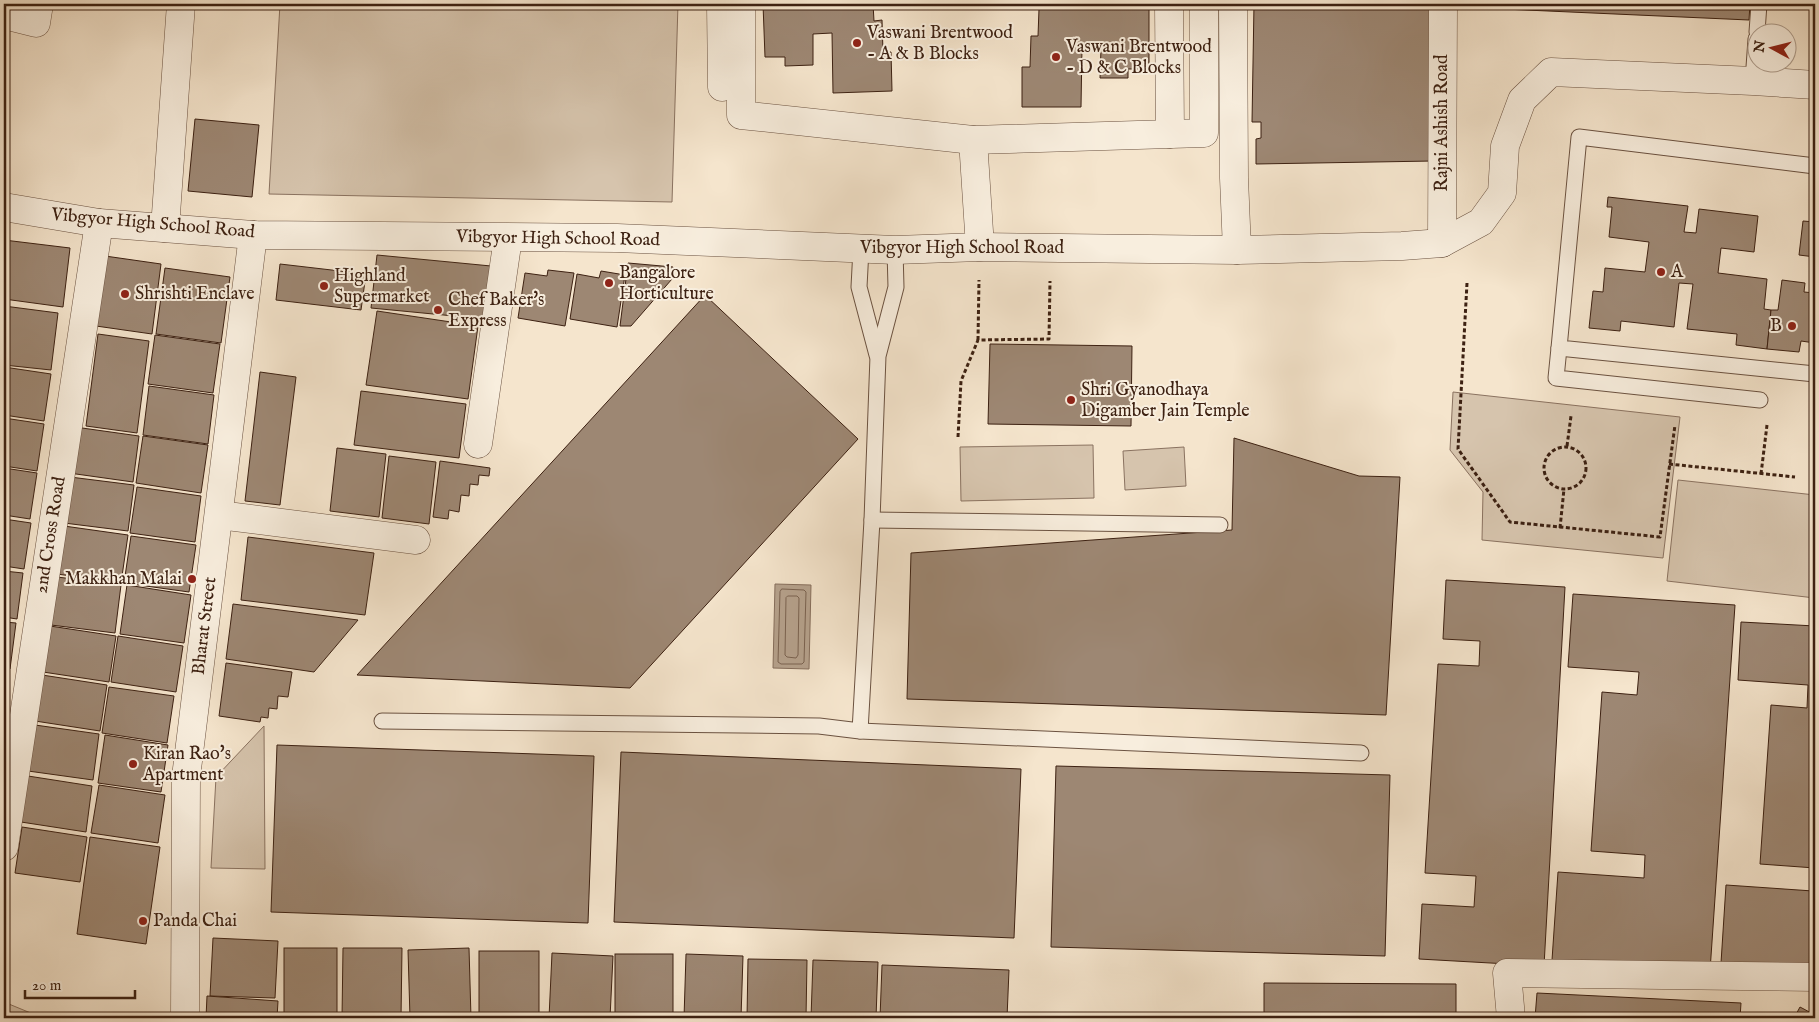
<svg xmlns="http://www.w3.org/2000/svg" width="1819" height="1022" font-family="'IM FELL English',serif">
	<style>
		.green { fill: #d6c4ad; stroke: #8a7260 }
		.water { fill: #b6a28d; stroke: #866e5c }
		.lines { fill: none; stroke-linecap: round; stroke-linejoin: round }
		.shore { stroke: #7a6250; stroke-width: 1 }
		.building { fill: #9d8773; stroke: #3d2112 }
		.service-casing { stroke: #6b5241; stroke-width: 17 }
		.minor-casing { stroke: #6b5241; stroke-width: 29 }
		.tertiary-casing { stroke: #6b5241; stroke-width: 29 }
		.path { stroke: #3d2112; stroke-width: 3; stroke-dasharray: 4 2.5; stroke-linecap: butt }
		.service { stroke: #f8eede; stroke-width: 15 }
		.minor { stroke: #f8eede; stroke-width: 28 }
		.tertiary { stroke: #f8eede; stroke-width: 28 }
		.poi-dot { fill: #8f2418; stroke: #f8eede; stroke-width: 2 }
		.labels { text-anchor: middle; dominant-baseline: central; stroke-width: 4; stroke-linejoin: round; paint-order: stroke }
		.poi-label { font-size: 18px; fill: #3d2112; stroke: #f8eede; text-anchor: start }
		.street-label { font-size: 18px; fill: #3d2112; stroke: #f8eede }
	</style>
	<rect width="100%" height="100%" fill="#f5e5cd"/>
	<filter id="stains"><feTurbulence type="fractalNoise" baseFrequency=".004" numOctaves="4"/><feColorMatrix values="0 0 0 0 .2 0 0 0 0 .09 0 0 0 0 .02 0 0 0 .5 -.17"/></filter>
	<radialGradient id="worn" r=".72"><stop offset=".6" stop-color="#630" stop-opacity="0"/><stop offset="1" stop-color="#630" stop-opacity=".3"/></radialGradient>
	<g class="green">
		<polygon points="280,4 678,4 672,202 269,194"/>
		<polygon points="1453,392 1680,417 1663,558 1482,540 1483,492 1450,450"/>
		<polygon points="1093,445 1094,498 961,501 960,447"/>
		<polygon points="1184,447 1186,486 1125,490 1123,451"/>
		<polygon points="1678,480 1815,495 1815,598 1667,581"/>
		<polygon points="264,726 265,869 211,868 216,777"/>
		<polygon points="4,1002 38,1016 38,1018 4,1018"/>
	</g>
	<polygon class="water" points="775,584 811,585 809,669 773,668"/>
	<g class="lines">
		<g class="shore">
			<polygon points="782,589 804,590 806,592 804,662 802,664 781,664 778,662 780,592"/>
			<polygon points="788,596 797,596 799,598 798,655 796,658 787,657 785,655 786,598"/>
		</g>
	</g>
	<g class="building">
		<polygon points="763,4 873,4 874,21 882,20 883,52 891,52 892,91 833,93 832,33 813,34 813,65 785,66 785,57 765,57"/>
		<polygon points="1059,4 1149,4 1149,69 1128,69 1128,78 1100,78 1101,48 1082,47 1081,107 1022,107 1022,67 1030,67 1031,36 1038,36 1039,9 1060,9"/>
		<polygon points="1254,4 1431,4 1433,161 1256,164 1256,139 1261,138 1261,122 1252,122"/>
		<polygon points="1482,4 1750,4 1749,20 1481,8"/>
		<polygon points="195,119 259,125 252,197 188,191"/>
		<polygon points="1608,197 1688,206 1684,232 1696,233 1699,209 1758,216 1754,252 1721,248 1718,273 1767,279 1764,309 1771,310 1767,349 1736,345 1737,334 1687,329 1693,284 1679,283 1674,327 1621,321 1620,331 1589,328 1593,291 1603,292 1605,268 1645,272 1649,242 1609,237 1612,207 1607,207"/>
		<polygon points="1803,221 1815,222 1815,257 1799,255"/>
		<polygon points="4,240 70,248 63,307 4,299"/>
		<polygon points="98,255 161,264 152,334 89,325"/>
		<polygon points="377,255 491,266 485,319 371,308"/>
		<polygon points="628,263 673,267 672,279 631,326 620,326"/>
		<polygon points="280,264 366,274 361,310 276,300"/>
		<polygon points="165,268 230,277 221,343 156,334"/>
		<polygon points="548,270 574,273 565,326 518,318 525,273 547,276"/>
		<polygon points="601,271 625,275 617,327 570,319 577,274 599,278"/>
		<polygon points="1782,280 1805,283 1804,292 1815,293 1815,343 1801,341 1799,352 1767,349 1771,310 1778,310"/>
		<polygon points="705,295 858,439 630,688 357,675"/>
		<polygon points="4,306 58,313 51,370 4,365"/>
		<polygon points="377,311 478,326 468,399 366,385"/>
		<polygon points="98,334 149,341 137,433 86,426"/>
		<polygon points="155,335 220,344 213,393 148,384"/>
		<polygon points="990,344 1132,346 1131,426 988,424"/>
		<polygon points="4,367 51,374 44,421 4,415"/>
		<polygon points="260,372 296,377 280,505 245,501"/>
		<polygon points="149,386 214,395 208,444 143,435"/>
		<polygon points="361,391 466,404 459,458 354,445"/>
		<polygon points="4,418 44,424 37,471 4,466"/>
		<polygon points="75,427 139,436 133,482 69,473"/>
		<polygon points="143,436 208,445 201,493 136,483"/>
		<polygon points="1234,438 1359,476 1400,477 1386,715 907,699 911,553 1232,530"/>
		<polygon points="337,448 386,454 379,517 330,511"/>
		<polygon points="389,456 436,462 429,524 382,518"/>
		<polygon points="440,461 490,468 489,476 479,475 478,485 470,484 469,496 461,495 459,512 449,510 448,519 433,517"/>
		<polygon points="4,468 37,473 30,519 4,515"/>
		<polygon points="70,477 134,485 128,531 64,523"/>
		<polygon points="137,487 201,496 195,542 130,533"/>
		<polygon points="4,519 31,523 24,569 4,566"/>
		<polygon points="64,526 128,535 121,583 57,574"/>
		<polygon points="131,536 196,545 189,592 124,583"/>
		<polygon points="248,537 374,553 365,615 241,600"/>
		<polygon points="4,571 23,573 17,619 4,617"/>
		<polygon points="57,577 121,585 115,633 51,625"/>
		<polygon points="1446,580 1565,587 1544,966 1419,959 1422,904 1474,907 1476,876 1425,873 1438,664 1479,666 1480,641 1443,639"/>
		<polygon points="127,585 191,595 184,643 120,634"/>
		<polygon points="1573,594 1735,605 1710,971 1552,960 1558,872 1644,878 1645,855 1591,851 1602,692 1637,695 1639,672 1568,667"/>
		<polygon points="233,604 358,620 314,672 226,659"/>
		<polygon points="4,622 16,623 10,669 4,669"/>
		<polygon points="1741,622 1815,626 1815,969 1721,963 1726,885 1813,891 1815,868 1760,864 1771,705 1807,708 1808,685 1738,680"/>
		<polygon points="50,626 116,636 109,682 43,672"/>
		<polygon points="118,636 183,646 176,692 111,682"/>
		<polygon points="226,663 292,672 288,697 278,696 277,709 269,708 268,718 261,717 260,722 219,716"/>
		<polygon points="4,671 9,672 4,712"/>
		<polygon points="42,675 107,685 100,731 35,721"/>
		<polygon points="109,687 174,696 167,743 102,733"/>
		<polygon points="35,725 99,734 93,780 28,771"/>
		<polygon points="105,735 168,745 161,792 98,783"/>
		<polygon points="277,745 594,756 588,923 271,912"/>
		<polygon points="621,752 1021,769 1014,938 614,922"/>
		<polygon points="1056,766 1390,775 1385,956 1051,947"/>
		<polygon points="28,776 92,786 86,832 21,822"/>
		<polygon points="99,785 165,795 158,843 91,833"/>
		<polygon points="22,827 87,837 80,882 15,873"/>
		<polygon points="90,837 160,847 146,944 77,934"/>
		<polygon points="213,938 278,941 275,998 210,996"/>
		<rect x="284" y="948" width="53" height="70"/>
		<polygon points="343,948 402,948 401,1018 342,1018"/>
		<polygon points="469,948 471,1018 410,1018 408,950"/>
		<rect x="479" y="951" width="60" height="67"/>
		<polygon points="552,953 613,956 610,1018 549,1018"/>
		<rect x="615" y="954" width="58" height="64"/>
		<polygon points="686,954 743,956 741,1018 684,1018"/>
		<polygon points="748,959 807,960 806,1018 747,1018"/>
		<polygon points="813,960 878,962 876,1018 811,1018"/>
		<polygon points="882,965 1009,970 1007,1018 880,1018"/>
		<polygon points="1264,983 1456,984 1456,1018 1264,1018"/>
		<polygon points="1537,993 1741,1003 1740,1018 1535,1018"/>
		<polygon points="207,996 278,1001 277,1018 206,1018"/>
		<polygon points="1800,1007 1815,1015 1815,1018 1794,1018"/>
	</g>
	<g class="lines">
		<g class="service-casing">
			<g id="service">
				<polyline points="1757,32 1759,4"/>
				<polyline points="1753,81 1756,39"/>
				<polyline points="1815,166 1579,137 1559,348 1815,374"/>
				<polyline points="861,249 859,287 877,355"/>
				<polyline points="1559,348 1556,378 1760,400"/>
				<polyline points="872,520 1220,525"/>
				<polyline points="382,721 819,726 860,731 872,520 878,356 896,287 895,250"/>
				<polyline points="860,731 1361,753"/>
			</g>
		</g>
		<g class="minor-casing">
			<g id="minor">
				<polyline points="721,4 722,87"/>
				<polyline points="741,4 741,115 973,140 1170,134 1169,4"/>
				<polyline points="1233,4 1234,178 1237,250"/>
				<polyline points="4,15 36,23 39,4"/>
				<polyline points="1170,134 1204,133 1204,4"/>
				<polyline points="973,140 980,247"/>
				<polyline points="165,228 181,4"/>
				<polyline points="1442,243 1443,4"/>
				<polyline points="478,444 508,238"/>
				<polyline points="219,515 416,540"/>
				<polyline points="4,847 99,223"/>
				<polyline points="185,1018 186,777 253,235"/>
				<polyline points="1511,1018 1507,973 1815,977"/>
			</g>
		</g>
		<g class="tertiary-casing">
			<polyline id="tertiary" points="4,207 99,223 253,235 617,238 895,250 980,247 1237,250 1402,246 1442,243 1481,222 1502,193 1505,146 1522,100 1551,72 1753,81 1815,85"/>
		</g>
		<g class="path">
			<polyline points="1467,283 1458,449 1510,522 1660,537 1675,425"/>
			<polyline points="978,340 979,280"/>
			<polyline points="958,437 961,381 978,340 1049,339 1050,281"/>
			<polyline points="1567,446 1571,416"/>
			<circle cx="1565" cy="468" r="21"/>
			<polyline points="1669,464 1795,477"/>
			<polyline points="1761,474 1767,425"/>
			<polyline points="1560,528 1564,489"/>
		</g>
		<use href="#service" class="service"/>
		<use href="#minor" class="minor"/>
		<use href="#tertiary" class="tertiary"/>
	</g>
	<g class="poi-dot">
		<circle cx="857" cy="43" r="5"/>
		<circle cx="1056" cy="57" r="5"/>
		<circle cx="1661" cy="272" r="5"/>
		<circle cx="609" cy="283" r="5"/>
		<circle cx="324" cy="286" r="5"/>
		<circle cx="125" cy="294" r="5"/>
		<circle cx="438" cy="310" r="5"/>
		<circle cx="1792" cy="326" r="5"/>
		<circle cx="1071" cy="400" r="5"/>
		<circle cx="192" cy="579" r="5"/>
		<circle cx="133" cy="764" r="5"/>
		<circle cx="143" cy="921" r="5"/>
	</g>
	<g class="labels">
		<g class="poi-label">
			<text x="867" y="33">Vaswani Brentwood<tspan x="867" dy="21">- A &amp; B Blocks</tspan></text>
			<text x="1066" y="47">Vaswani Brentwood<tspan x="1066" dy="21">- D &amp; C Blocks</tspan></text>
			<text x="1671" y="272">A</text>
			<text x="619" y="273">Bangalore<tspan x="619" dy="21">Horticulture</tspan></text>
			<text x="334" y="276">Highland<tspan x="334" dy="21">Supermarket</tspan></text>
			<text x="135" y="294">Shrishti Enclave</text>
			<text x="448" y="300">Chef Baker's<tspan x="448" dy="21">Express</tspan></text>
			<text x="1782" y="326" text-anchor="end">B</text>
			<text x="1081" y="390">Shri Gyanodhaya<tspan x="1081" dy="21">Digamber Jain Temple</tspan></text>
			<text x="182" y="579" text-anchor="end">Makkhan Malai</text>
			<text x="143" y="754">Kiran Rao's<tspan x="143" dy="21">Apartment</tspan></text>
			<text x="153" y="921">Panda Chai</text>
		</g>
		<g class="street-label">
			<text transform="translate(1442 123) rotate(-90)">Rajni Ashish Road</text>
			<text transform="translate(153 224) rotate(5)">Vibgyor High School Road</text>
			<text transform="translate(558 239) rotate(1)">Vibgyor High School Road</text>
			<text x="962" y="248">Vibgyor High School Road</text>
			<text transform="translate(51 535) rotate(-81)">2nd Cross Road</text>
			<text transform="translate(205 626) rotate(-83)">Bharat Street</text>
		</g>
	</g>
	<rect width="1819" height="1022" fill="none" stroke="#f5e5cd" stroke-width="20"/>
	<rect x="5" y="5" width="1809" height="1012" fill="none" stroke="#3d2112" stroke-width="2.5"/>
	<rect x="10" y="10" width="1799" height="1002" fill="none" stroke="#3d2112"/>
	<g transform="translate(1772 48) rotate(277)"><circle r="24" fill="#f8eede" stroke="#ad9c8c"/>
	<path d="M0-4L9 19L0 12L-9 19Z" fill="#8f2418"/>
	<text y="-8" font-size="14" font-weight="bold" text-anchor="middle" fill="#3d2112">N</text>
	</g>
	<path d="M25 990v8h110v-8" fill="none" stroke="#3d2112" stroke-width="2.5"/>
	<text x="32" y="990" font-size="15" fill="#3d2112" stroke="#f8eede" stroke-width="4" paint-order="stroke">20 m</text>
	<rect width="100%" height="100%" filter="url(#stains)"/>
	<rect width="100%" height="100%" fill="url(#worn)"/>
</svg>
